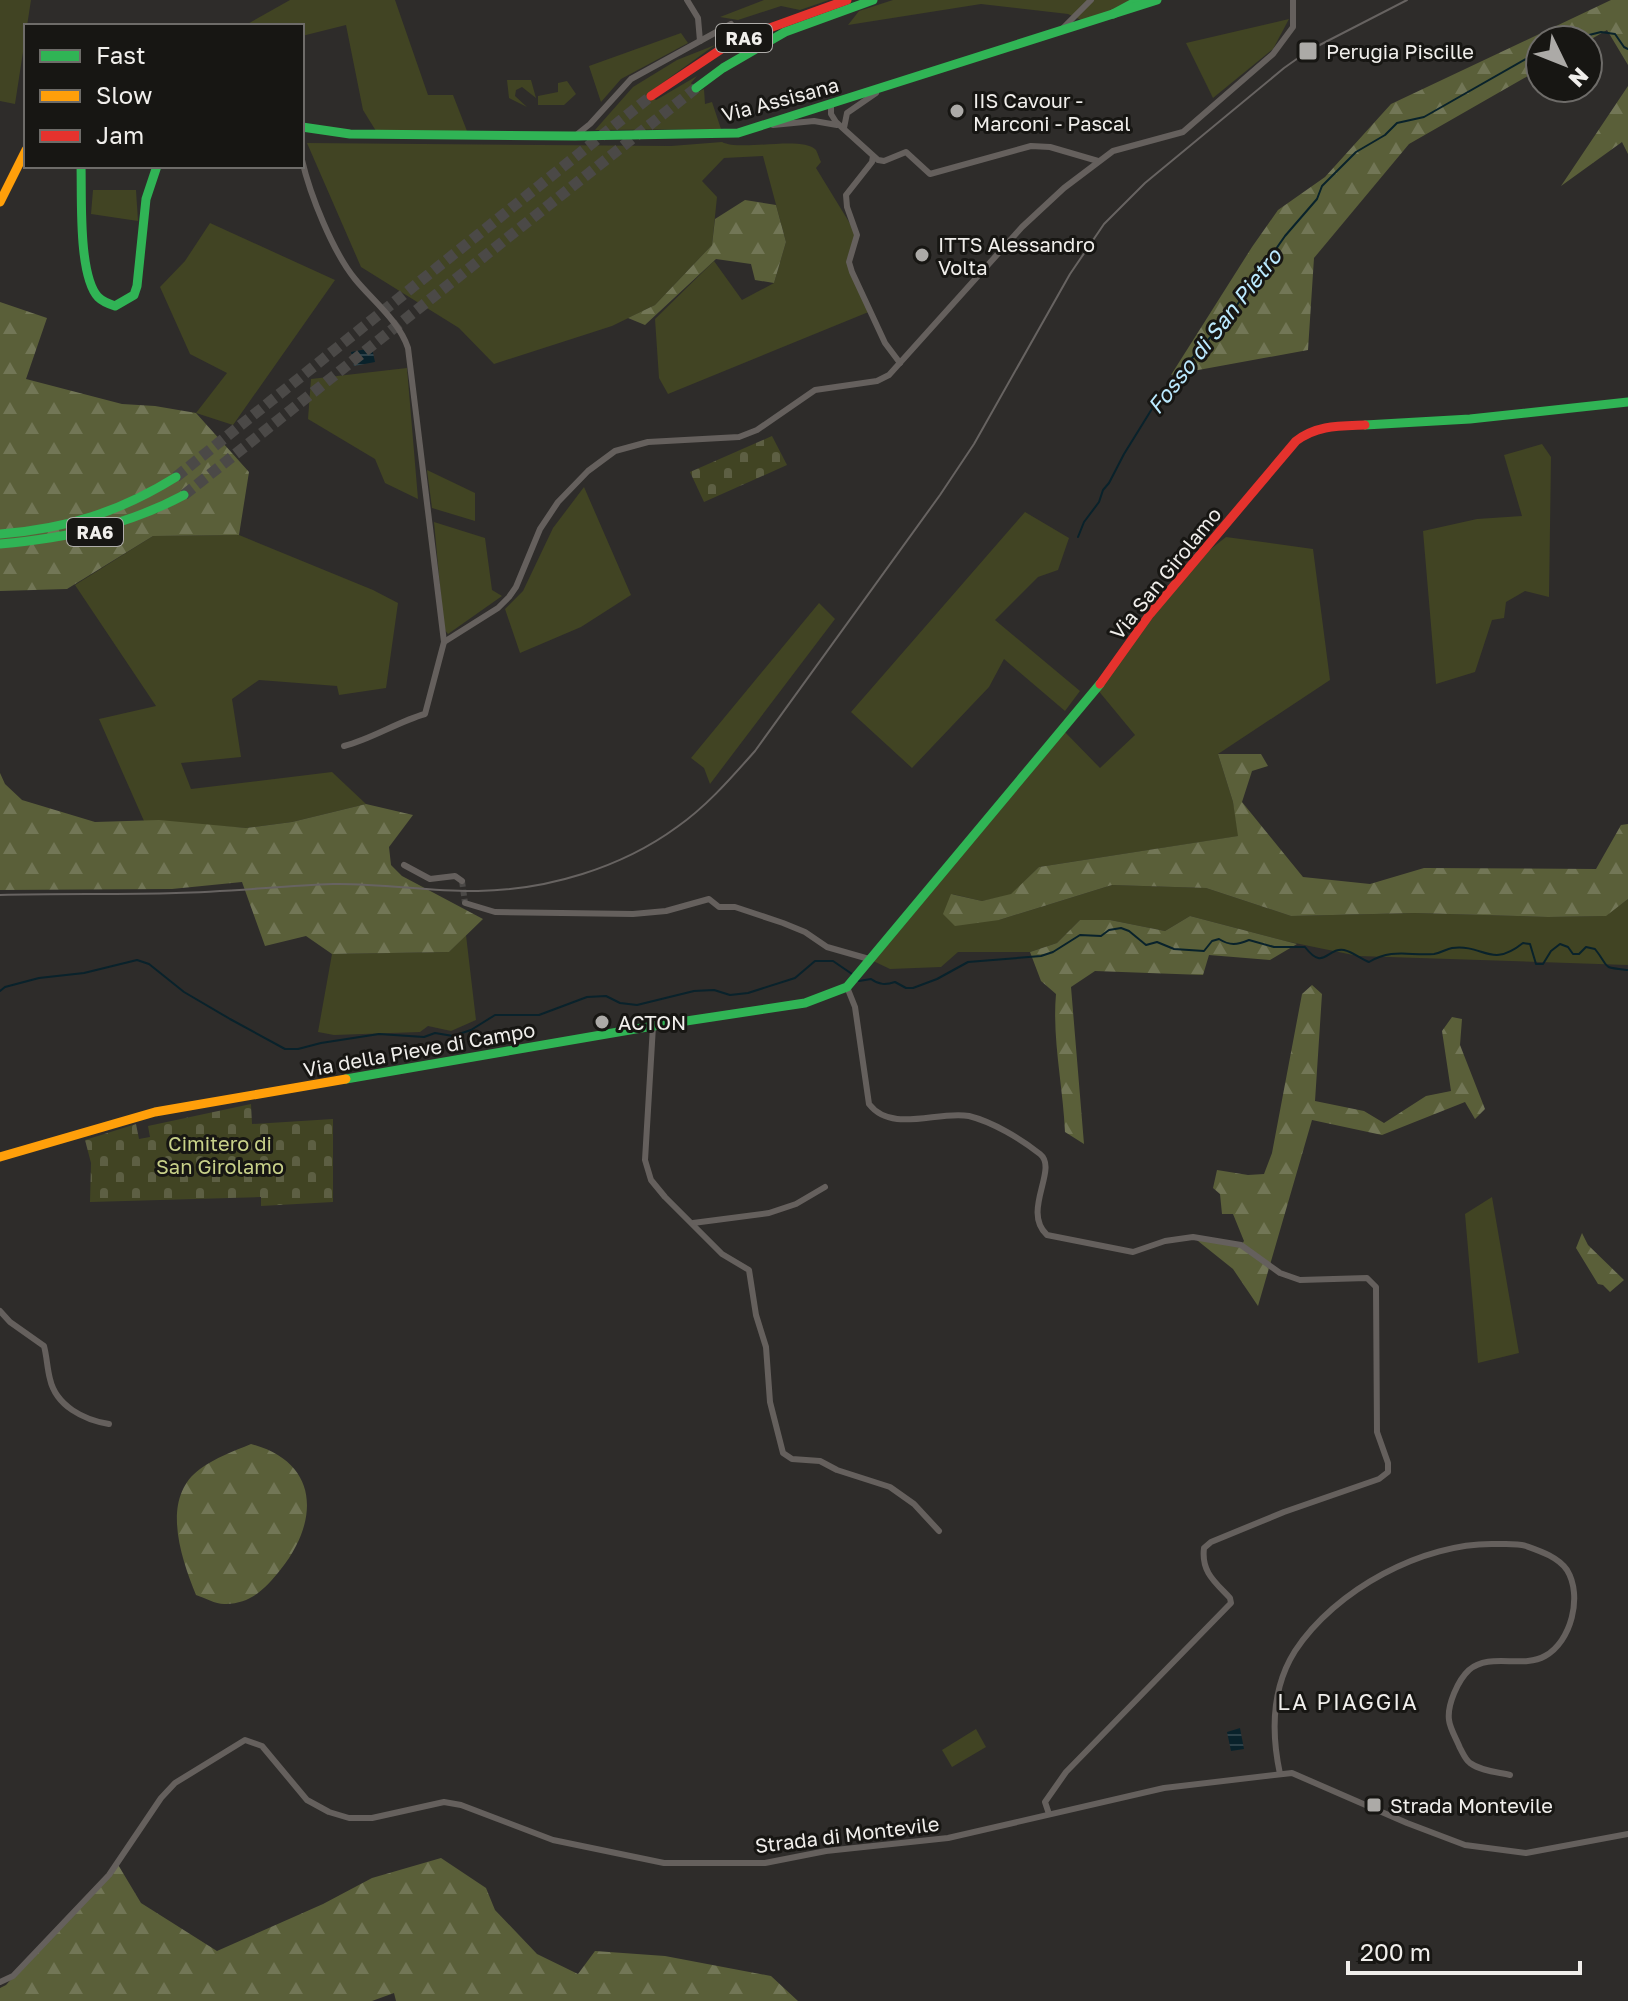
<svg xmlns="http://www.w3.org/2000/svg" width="1628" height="2001" font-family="'Golos Text',sans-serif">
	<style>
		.green { fill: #414423 }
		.forest { fill: url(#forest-firs) }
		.cemetery { fill: url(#cemetery-stones) }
		.water { fill: url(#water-rules) }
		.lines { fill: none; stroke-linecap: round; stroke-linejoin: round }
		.stream { stroke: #09222b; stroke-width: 2 }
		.street-tunnel { stroke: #4b4947; stroke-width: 6; stroke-dasharray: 6 3; stroke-linecap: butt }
		.highway-tunnel { stroke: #4b4947; stroke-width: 11; stroke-dasharray: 11 5.5; stroke-linecap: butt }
		.street { stroke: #65605d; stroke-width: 6 }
		.fast { stroke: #30b455; stroke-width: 9 }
		.slow { stroke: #ff9f0a; stroke-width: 9 }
		.jam { stroke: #e5322d; stroke-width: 9 }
		.rail { stroke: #676361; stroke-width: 2 }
		.poi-dot { fill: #acaaa7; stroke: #171613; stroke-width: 3 }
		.labels { text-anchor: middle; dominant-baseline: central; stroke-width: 6; stroke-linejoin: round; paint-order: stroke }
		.shield { fill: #171613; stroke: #afadaa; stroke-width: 2 }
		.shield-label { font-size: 18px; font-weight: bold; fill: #f0eeeb }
		.poi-label { font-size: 20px; fill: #f0eeeb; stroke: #171613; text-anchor: start }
		.street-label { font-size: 20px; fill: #f0eeeb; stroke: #171613 }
		.park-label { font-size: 20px; fill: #c8d189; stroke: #171613 }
		.water-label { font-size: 22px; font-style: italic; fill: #bbeaff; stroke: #171613 }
		.neighbourhood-label { font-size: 22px; letter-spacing: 2px; fill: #f0eeeb; stroke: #171613 }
	</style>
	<defs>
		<pattern id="forest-firs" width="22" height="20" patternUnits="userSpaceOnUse" patternTransform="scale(2)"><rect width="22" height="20" fill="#5a5f39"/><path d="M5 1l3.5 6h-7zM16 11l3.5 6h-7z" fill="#727656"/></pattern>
		<pattern id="cemetery-stones" width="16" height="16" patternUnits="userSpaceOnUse" patternTransform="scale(2)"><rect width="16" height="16" fill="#414423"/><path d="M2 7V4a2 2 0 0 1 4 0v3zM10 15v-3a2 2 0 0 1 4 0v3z" fill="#5d5f43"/></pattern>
		<pattern id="water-rules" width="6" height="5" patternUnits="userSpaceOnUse" patternTransform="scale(2)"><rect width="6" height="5" fill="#09222b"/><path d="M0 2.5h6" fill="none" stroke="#2d424a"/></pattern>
	</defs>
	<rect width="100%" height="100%" fill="#2e2c2a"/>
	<g class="green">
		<polygon points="0,0 31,0 15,104 0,101"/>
		<polygon points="290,0 395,0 428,95 453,95 467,131 376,131 363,110 346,25 302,36 302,26 244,26"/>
		<polygon points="764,0 829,0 800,10 781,6 738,20 720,17"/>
		<polygon points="893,0 1135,0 1113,11 1081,20 1068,14 981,4 848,25 859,11"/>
		<polygon points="1289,19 1273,49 1213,98 1186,43"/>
		<polygon points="681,33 688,43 621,79 601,102 589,66"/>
		<polygon points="715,45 647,94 656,100 697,76 691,83 698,92 704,89 705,104 712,102 721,129 595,130 633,87 677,60"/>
		<polygon points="507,80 531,80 536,98 522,87 516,90 515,96 527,107 509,98"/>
		<polygon points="567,81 576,94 564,105 538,105 538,96 558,92 558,83"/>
		<path d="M 722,142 C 741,152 802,135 816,150 C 818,154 819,158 821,162 L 816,168 L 857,235 L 849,262 L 871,311 L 668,394 L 659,378 L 655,319 L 714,261 L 742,300 L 774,283 L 786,242 L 763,156 L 724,158 L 702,181 L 717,197 L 712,245 L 655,305 L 612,326 L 494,364 L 459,328 L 361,267 L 307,143 L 671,146 Z"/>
		<polygon points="93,190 136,190 138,221 91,214"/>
		<polygon points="210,223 335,280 233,425 196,413 227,373 190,354 160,287 185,261"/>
		<polygon points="407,368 418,499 385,483 375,459 308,419 311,379"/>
		<polygon points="1542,444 1551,457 1549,597 1525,591 1506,602 1504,618 1492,620 1475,672 1436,684 1423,531 1477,519 1522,516 1504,455"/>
		<polygon points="427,470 475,493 475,521 432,508"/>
		<polygon points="584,487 631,595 581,627 520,653 505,609 523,591 553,528"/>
		<polygon points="1025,512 1069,538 1058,570 1038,577 995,620 1080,691 1065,711 1004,659 989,687 912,768 851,712"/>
		<polygon points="434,522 485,538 492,590 502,596 448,634 444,629"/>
		<polygon points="239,535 373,590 398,603 386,688 339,695 337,686 259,680 232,699 241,757 181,763 191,789 332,772 366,804 292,822 246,828 144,821 99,719 156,706 75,585 153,536"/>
		<polygon points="1226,537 1313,549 1330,680 1218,754 1233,802 1239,836 1039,867 1011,895 982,901 952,894 999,920 1112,885 1206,888 1291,916 1415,913 1548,917 1605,916 1628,899 1628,965 1358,956 1285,941 1190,916 1165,931 1110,920 1080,920 1057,943 1030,952 958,952 941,967 890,969 869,959 1063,730 1100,768 1135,735 1097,689 1198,559"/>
		<polygon points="819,603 835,619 710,784 704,768 691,758"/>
		<polygon points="466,935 476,1020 451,1031 428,1026 420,1032 334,1035 318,1032 332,954 449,952"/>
		<polygon points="1492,1197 1519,1353 1478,1363 1465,1214"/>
		<polygon points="976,1729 986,1747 952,1767 942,1750"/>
	</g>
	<g class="forest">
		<polygon points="1611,0 1628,0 1628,65 1607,30 1588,41 1540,40 1540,69 1409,144 1314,258 1308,350 1171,375 1252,247 1278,210 1325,177 1391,104"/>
		<polygon points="1628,86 1628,154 1622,142 1561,186"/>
		<polygon points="745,200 776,205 786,242 774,283 755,280 751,264 716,259 645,325 628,318 655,305 712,245 715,219"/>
		<polygon points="0,302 47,318 26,379 122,404 155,406 196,413 249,472 239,535 153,536 67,589 0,591"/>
		<polygon points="1218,754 1261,754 1268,766 1252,771 1242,802 1303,877 1370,884 1424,868 1596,869 1621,825 1628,824 1628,899 1606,916 1548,917 1415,913 1291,916 1206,888 1112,885 999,920 955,926 943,914 951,894 982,901 1011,894 1039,867 1238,836 1233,802"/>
		<polygon points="0,773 5,784 22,800 95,822 159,820 246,828 292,822 366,804 413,815 389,847 391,865 402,876 483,919 449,952 332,954 306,936 265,946 242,882 172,889 0,890"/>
		<path d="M 1190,916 L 1297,944 L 1270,960 L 1209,955 L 1203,975 L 1095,971 L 1071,987 L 1084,1144 L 1065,1132 C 1063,1086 1052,1039 1056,994 L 1041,981 L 1030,952 L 1057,943 L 1080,920 L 1110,920 L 1165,931 Z"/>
		<polygon points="1312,985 1322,994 1315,1101 1364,1111 1384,1123 1426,1096 1451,1091 1442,1031 1452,1017 1462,1019 1460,1045 1485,1109 1475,1119 1465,1102 1382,1135 1312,1120 1258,1306 1233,1269 1193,1237 1241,1245 1244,1241 1233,1214 1222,1214 1220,1194 1213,1188 1217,1170 1248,1175 1264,1174 1272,1153 1302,994"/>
		<polygon points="1582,1233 1588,1245 1624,1280 1610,1292 1603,1285 1598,1284 1576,1248"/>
		<path d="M 251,1444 C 319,1462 320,1520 281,1569 C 266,1588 252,1603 226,1604 C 217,1605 205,1598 196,1595 C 181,1558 160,1498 200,1469 C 215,1458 234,1451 251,1444 Z"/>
		<polygon points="441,1858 486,1888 495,1910 537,1954 578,1974 595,1951 665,1956 771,1976 798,2001 396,2001 394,1993 372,2001 0,2001 0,1988 6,1985 117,1863 141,1903 217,1951 323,1904 372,1878"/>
	</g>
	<g class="cemetery">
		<polygon points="772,436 787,465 704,502 690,472"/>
		<polygon points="251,1104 252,1124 333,1119 333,1202 261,1206 261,1197 90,1202 91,1163 85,1140 136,1124 139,1139 150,1137 148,1126"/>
	</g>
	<g class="water">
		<polygon points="372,348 375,362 354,366 351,352"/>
		<polygon points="1240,1728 1244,1749 1231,1751 1227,1732"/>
	</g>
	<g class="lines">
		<g class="stream">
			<polyline points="1569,40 1601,32 1615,34 1624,47 1628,49"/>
			<polyline points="1078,537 1084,522 1099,502 1103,490 1109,483 1124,454 1163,391 1230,315 1285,236 1317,199 1322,186 1356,152 1385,135 1397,123 1424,117 1540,51"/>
			<path d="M 859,981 L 871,979 C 879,985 886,985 895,982 L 906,988 L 913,988 L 937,979 L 968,962 L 1041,956 L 1053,952 L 1080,935 L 1101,936 L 1109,930 L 1121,928 L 1129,931 L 1146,945 L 1157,942 L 1174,949 L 1204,951 L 1212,941 L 1219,939 C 1230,946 1237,945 1249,940 L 1274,947 L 1305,947 C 1324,972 1327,947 1344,950 C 1353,952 1361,959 1369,962 C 1393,948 1409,956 1434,954 C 1441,953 1446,949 1452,948 C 1485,944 1490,969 1523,943 L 1530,944 L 1536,964 L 1543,964 L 1551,951 L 1560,944 L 1568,947 L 1573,954 L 1579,954 L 1586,947 L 1595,949 C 1611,969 1600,967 1628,970"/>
			<polyline points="0,991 5,987 39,978 84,973 137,960 149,964 184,992 230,1019 285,1049 298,1049 321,1043 379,1034 424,1037 435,1033 453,1036 471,1030 495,1015 539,1015 587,997 606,996 620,1003 637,1005 694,991 714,990 730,995 748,993 795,978 815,961 833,961 852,974"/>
		</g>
		<polyline class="street-tunnel" points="462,881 465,903"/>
		<g class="highway-tunnel">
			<polyline points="176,477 651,96"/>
			<polyline points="184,495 696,88"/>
		</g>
		<g class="street">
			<polyline points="687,0 698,18 700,41"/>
			<polyline points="1063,28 1091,0"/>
			<polyline points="831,105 831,114 836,122 878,160 884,161 906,152 930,174 1031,146 1050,147 1098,161"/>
			<polyline points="773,125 814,121 837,125"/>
			<polyline points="844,128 847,113 876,93"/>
			<polyline points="575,136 590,124 631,79 731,24"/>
			<polyline points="873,156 872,162 846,195 847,207 857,235 849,262 852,272 885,343 900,363"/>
			<path d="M 302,160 C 310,195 333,252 355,279 C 373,301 399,321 408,348 L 444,642"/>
			<path d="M 344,746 C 372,739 397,722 425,714 L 444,642 L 498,608 L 509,597 L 516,587 L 540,529 L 558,502 L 588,471 L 615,451 L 648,442 L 739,437 L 757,430 L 815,390 L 877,381 L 889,375 L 1022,227 L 1064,188 L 1113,151 L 1183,132 L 1273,54 L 1293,27 L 1293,0"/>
			<polyline points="404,865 430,879 455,876 462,881"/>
			<polyline points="465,903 495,912 633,914 666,911 709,899 719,907 735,907 783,923 805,932 827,947 869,959"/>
			<path d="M 847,987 L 855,1007 L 869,1104 C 892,1134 938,1110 969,1116 C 993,1122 1021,1139 1040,1154 C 1059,1169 1021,1211 1047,1235 L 1133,1252 L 1165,1241 L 1193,1237 L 1241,1245 L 1280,1273 L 1300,1280 L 1367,1278 L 1376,1287 L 1377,1432 L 1388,1463 L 1388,1472 L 1379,1479 L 1284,1512 L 1211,1542 L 1204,1548 C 1201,1572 1215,1582 1230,1598 L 1231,1603 L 1066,1772 L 1045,1802 L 1049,1814"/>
			<polyline points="653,1026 645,1160 651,1180 665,1197 722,1254 749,1270 756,1315 766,1347 770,1402 783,1453 792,1459 820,1461 837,1470 890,1487 914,1504 939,1531"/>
			<polyline points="693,1223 769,1213 796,1204 825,1187"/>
			<path d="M 0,1311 L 10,1322 L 44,1346 C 47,1357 47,1368 50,1379 C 56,1406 84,1420 109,1424"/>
			<path d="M 1280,1774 C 1271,1732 1271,1689 1295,1651 C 1335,1590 1423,1542 1496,1544 C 1506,1544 1517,1543 1526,1546 C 1540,1551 1558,1557 1567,1570 C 1583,1596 1571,1642 1545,1656 C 1522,1669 1490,1652 1469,1670 C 1458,1680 1447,1705 1449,1720 C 1450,1729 1457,1740 1460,1748 C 1463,1753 1465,1759 1470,1763 C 1481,1771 1497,1772 1510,1775"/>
			<polyline points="0,1982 13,1976 109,1875 161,1798 175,1783 245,1740 262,1746 307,1800 329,1812 349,1818 372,1818 444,1802 461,1805 553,1840 664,1863 765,1863 826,1851 948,1838 1164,1788 1292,1773 1407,1823 1465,1845 1526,1853 1628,1834"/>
		</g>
		<g class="fast">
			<polyline points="1113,14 1139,0"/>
			<polyline points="696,88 723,68 785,32 873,0"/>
			<polyline points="302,127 350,134 575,136 738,133 1157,0"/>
			<path d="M 81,166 C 82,196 78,275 98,297 C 103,302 109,304 115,306 L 134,295 L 137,286 L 146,199 L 157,166"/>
			<polyline points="1365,425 1470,419 1628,402"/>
			<path d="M 0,534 C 65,529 120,512 176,477"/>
			<path d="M 0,544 C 66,538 126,526 184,495"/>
			<polyline points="346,1079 653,1026 805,1003 847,987 1100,684"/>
		</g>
		<g class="slow">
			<polyline points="0,202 26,150"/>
			<polyline points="0,1157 155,1112 346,1079"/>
		</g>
		<g class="jam">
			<polyline points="651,96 723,48 756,33 847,0"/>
			<path d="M 1100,684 L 1150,614 L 1296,441 C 1317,425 1339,426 1365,425"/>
		</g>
		<path class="rail" d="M 0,895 C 59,893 117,895 176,893 C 228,892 280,886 333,884 C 382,883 430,892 478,891 C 547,890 621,868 677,827 C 707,806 731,778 755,751 L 940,495 L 974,444 L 1070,274 L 1104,224 L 1145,183 L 1284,68 L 1308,51 L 1407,0"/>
	</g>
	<g class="poi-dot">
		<rect x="1298" y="41" width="20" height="20" rx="4"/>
		<circle cx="957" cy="111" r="8"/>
		<circle cx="922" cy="255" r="8"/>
		<circle cx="602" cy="1022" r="8"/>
		<rect x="1366" y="1797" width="16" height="16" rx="4"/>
	</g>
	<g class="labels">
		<g class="shield">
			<rect x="716" y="24" width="56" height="28" rx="6"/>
			<rect x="67" y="518" width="56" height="28" rx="6"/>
		</g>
		<g class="shield-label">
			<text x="744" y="38">RA6</text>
			<text x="95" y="532">RA6</text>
		</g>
		<g class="poi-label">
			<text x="1326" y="51">Perugia Piscille</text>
			<text x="973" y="100">IIS Cavour -<tspan x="973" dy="23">Marconi - Pascal</tspan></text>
			<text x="938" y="244">ITTS Alessandro<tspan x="938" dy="23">Volta</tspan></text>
			<text x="618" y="1022">ACTON</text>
			<text x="1390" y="1805">Strada Montevile</text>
		</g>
		<g class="street-label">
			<text transform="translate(780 99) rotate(-15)">Via Assisana</text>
			<text transform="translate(1165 573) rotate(-51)">Via San Girolamo</text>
			<text transform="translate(419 1049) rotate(-10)">Via della Pieve di Campo</text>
			<text transform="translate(847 1834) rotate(-7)">Strada di Montevile</text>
		</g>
		<g class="park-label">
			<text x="220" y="1143">Cimitero di<tspan x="220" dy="23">San Girolamo</tspan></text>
		</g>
		<g class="water-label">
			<text transform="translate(1214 331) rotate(-52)">Fosso di San Pietro</text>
		</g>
		<g class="neighbourhood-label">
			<text x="1348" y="1701">LA PIAGGIA</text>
		</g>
	</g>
	<rect x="24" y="24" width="280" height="144" fill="#171613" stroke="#6e6c69" stroke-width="2"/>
	<rect x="40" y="50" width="40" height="12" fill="#30b455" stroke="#6e6c69" stroke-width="2"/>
	<text x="96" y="64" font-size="24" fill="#f0eeeb">Fast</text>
	<rect x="40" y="90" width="40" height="12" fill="#ff9f0a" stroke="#6e6c69" stroke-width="2"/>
	<text x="96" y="104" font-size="24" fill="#f0eeeb">Slow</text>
	<rect x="40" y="130" width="40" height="12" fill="#e5322d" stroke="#6e6c69" stroke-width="2"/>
	<text x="96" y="144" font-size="24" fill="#f0eeeb">Jam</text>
	<g transform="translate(1564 64) rotate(133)"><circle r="38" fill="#171613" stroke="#6e6c69" stroke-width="2"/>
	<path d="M0-6L14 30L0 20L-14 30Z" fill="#acaaa7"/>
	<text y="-12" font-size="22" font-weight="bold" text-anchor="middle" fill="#f0eeeb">N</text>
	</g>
	<path d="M1348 1961v12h232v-12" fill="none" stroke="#f0eeeb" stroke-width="4"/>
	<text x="1360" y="1961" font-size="24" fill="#f0eeeb" stroke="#171613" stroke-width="6" paint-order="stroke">200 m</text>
</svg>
